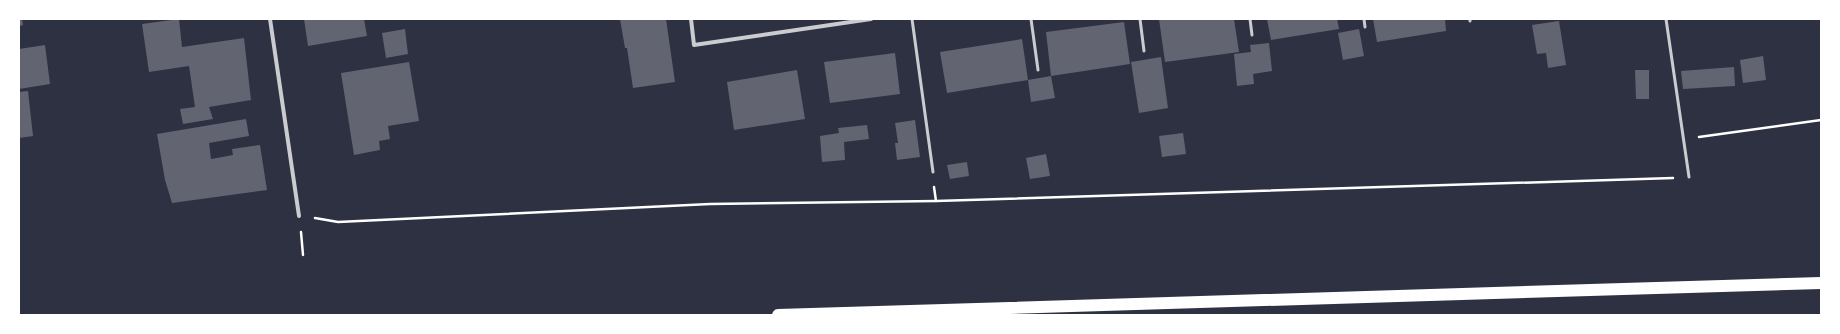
<svg xmlns="http://www.w3.org/2000/svg" width="1840" height="334" font-family="'Asap Condensed',sans-serif">
	<style>
		.building { fill: #626471 }
		.lines { fill: none; stroke-linecap: round; stroke-linejoin: round }
		.path { stroke: #fff; stroke-width: 2.5 }
		.service { stroke: #caccd0; stroke-width: 3 }
		.minor { stroke: #caccd0; stroke-width: 4 }
		.motorway { stroke: #fff; stroke-width: 12 }
	</style>
	<rect width="100%" height="100%" fill="#2d3142"/>
	<g class="building">
		<polygon points="19,19 22,19 23,25 19,26"/>
		<polygon points="179,19 182,47 244,38 251,100 209,107 213,119 183,124 180,109 195,107 189,66 149,72 142,24"/>
		<polygon points="304,19 364,19 367,36 308,46"/>
		<polygon points="620,19 666,19 675,82 633,88 627,48 625,48"/>
		<polygon points="1159,19 1234,19 1239,52 1165,62"/>
		<polygon points="1267,19 1337,19 1339,29 1271,40"/>
		<polygon points="1373,19 1445,19 1446,31 1377,42"/>
		<polygon points="1559,21 1566,65 1548,68 1546,53 1537,54 1532,25"/>
		<polygon points="1124,22 1130,64 1051,76 1055,98 1031,102 1028,80 1051,76 1046,32"/>
		<polygon points="405,29 408,54 386,58 382,33"/>
		<polygon points="1359,29 1364,56 1343,60 1338,33"/>
		<polygon points="1022,39 1028,80 947,93 940,52"/>
		<polygon points="1269,43 1272,71 1253,74 1254,84 1237,86 1234,54 1251,52 1250,45"/>
		<polygon points="45,45 50,84 19,89 19,49"/>
		<polygon points="895,53 900,94 830,103 824,62"/>
		<polygon points="1763,56 1766,80 1743,83 1740,60"/>
		<polygon points="1161,57 1168,108 1139,113 1131,62"/>
		<polygon points="409,62 419,121 388,126 390,139 379,141 380,150 354,155 341,73"/>
		<polygon points="1734,67 1735,86 1683,89 1681,71"/>
		<polygon points="797,70 805,119 734,130 727,82"/>
		<polygon points="1635,70 1649,70 1649,99 1636,99"/>
		<polygon points="28,91 33,136 19,138 19,92"/>
		<polygon points="246,119 249,136 209,143 211,159 233,155 232,149 260,145 267,190 172,203 165,180 157,134"/>
		<polygon points="915,120 920,157 897,160 895,143 898,143 895,123"/>
		<polygon points="867,125 869,139 844,142 845,160 822,162 820,136 839,133 838,128"/>
		<polygon points="1183,133 1186,154 1162,157 1159,136"/>
		<polygon points="1046,154 1050,176 1030,179 1026,158"/>
		<polygon points="967,162 969,176 950,179 947,165"/>
	</g>
	<g class="lines">
		<g class="path">
			<polyline points="1699,137 1821,120"/>
			<polyline points="934,187 936,201"/>
			<polyline points="315,218 338,222 710,204 936,201 1673,178"/>
			<polyline points="301,232 303,255"/>
		</g>
		<g class="service">
			<polyline points="912,19 933,172"/>
			<polyline points="1031,19 1038,70"/>
			<polyline points="1140,19 1144,51"/>
			<polyline points="1250,19 1252,35"/>
			<polyline points="1364,19 1365,27"/>
			<polyline points="1470,19 1470,21"/>
			<polyline points="1666,19 1689,177"/>
		</g>
		<g class="minor">
			<polyline points="270,19 299,216"/>
			<polyline points="691,19 694,45 871,19"/>
		</g>
		<polyline class="motorway" points="778,315 1821,283"/>
	</g>
	<rect width="1840" height="334" fill="none" stroke="#ffffff" stroke-width="40"/>
</svg>
